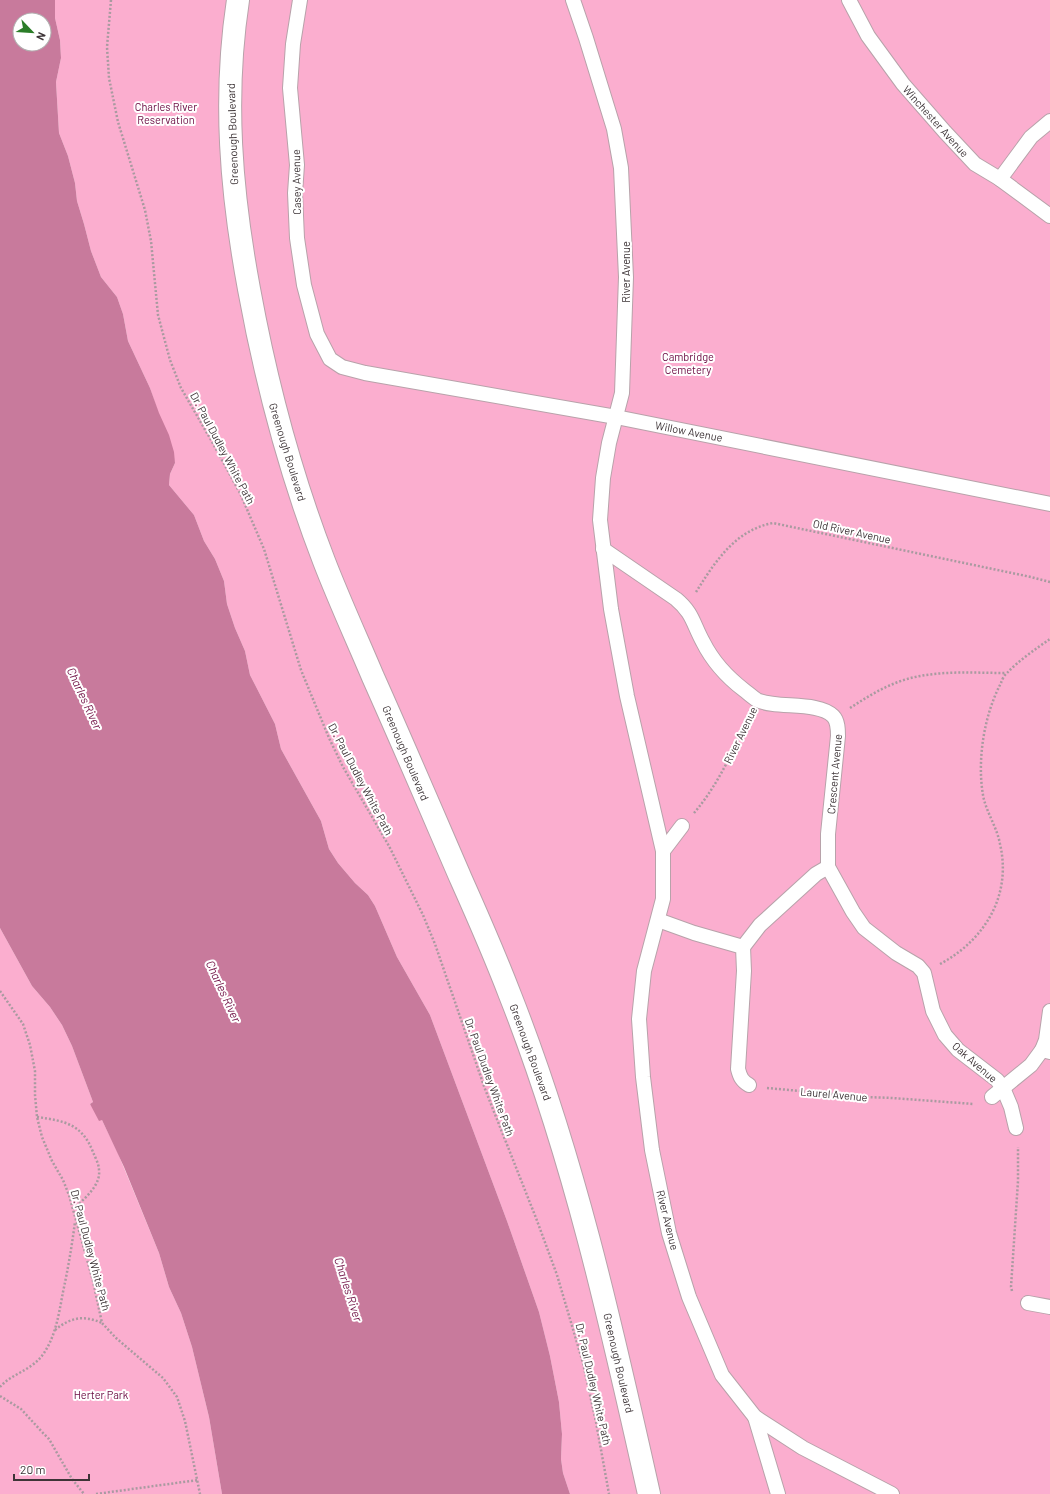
<svg xmlns="http://www.w3.org/2000/svg" width="1050" height="1494" font-family="Barlow,sans-serif">
	<style>
		.green { fill: #fbaecf }
		.water { fill: #c87a9c; fill-rule: evenodd }
		.lines { fill: none; stroke-linecap: round; stroke-linejoin: round }
		.lane-casing { stroke: #b8a2aa; stroke-width: 16 }
		.secondary-casing { stroke: #b8a2aa; stroke-width: 24 }
		.path { stroke: #a99aa0; stroke-width: 2.5; stroke-dasharray: 2 2; stroke-linecap: butt }
		.lane { stroke: #fff; stroke-width: 14 }
		.secondary { stroke: #fff; stroke-width: 22 }
		.labels { text-anchor: middle; dominant-baseline: central; stroke-width: 4; stroke-linejoin: round; paint-order: stroke }
		.park-label { font-size: 11px; fill: #6a0a41; stroke: #fff }
		.street-label { font-size: 11px; fill: #3d3437; stroke: #fff }
		.water-label { font-size: 12px; font-style: italic; fill: #721447; stroke: #fff }
	</style>
	<rect width="100%" height="100%" fill="#fde9f1"/>
	<g class="green">
		<polygon points="55,0 1050,0 1050,1494 570,1494 563,1473 561,1459 562,1434 559,1402 550,1356 539,1312 507,1221 430,1015 397,957 375,906 368,895 355,883 338,863 329,849 321,821 281,749 275,724 250,675 245,651 235,628 227,604 224,581 215,559 204,541 194,515 169,485 170,474 175,463 150,388 128,341 123,314 117,297 101,277 91,251 84,224 77,201 75,183 68,156 59,133 56,82 61,58 60,40 55,18"/>
		<polygon points="0,928 32,986 50,1007 62,1025 72,1046 93,1102 90,1104 102,1120 117,1151 159,1253 169,1287 181,1313 192,1347 209,1417 222,1494 0,1494"/>
	</g>
	<path class="water" d="M 0,0 L 55,0 L 55,18 L 60,40 L 61,58 L 56,82 L 59,133 L 68,156 L 75,183 L 77,201 L 84,224 L 91,251 L 101,277 L 117,297 L 123,314 L 128,341 L 150,388 L 159,413 L 169,435 L 174,452 L 175,463 L 170,474 L 169,485 L 194,515 L 204,541 L 215,559 L 224,581 L 227,604 L 235,628 L 245,651 L 250,675 L 275,724 L 281,749 L 321,821 L 329,849 L 338,863 L 355,883 L 368,895 L 375,906 L 397,957 L 430,1015 L 507,1221 L 539,1312 L 550,1356 L 559,1402 L 562,1434 L 561,1459 L 563,1473 L 570,1494 L 222,1494 L 209,1417 L 192,1347 L 181,1313 L 169,1287 L 159,1253 L 124,1167 L 102,1120 L 99,1121 L 90,1104 L 93,1102 L 72,1046 L 62,1025 L 50,1007 L 32,986 L 0,928 ZM 20,20 L 44,20 L 44,44 L 20,44 Z"/>
	<g class="lines">
		<g class="lane-casing">
			<g id="lane">
				<polyline points="300,0 293,44 290,88 297,165 295,193 297,238 304,285 317,334 330,359 342,367 365,373 616,417 1050,504"/>
				<polyline points="573,0 586,38 614,129 621,168 626,277 622,393 609,443 603,478 600,520 611,609 627,696 663,851 663,899 644,971 639,1019 643,1077 652,1150 669,1233 689,1297 722,1375 755,1417 803,1448 892,1494"/>
				<polyline points="849,0 868,36 903,84 945,132 975,164 1000,179 1050,216"/>
				<polyline points="1000,179 1031,137 1050,121"/>
				<path d="M 603,549 L 676,599 C 693,613 693,624 703,642 C 713,662 727,677 744,690 C 748,693 752,697 757,700 C 776,709 818,701 833,716 C 838,721 838,730 838,736 L 828,834 L 828,867 L 853,912 L 864,928 L 896,953 L 918,966 L 924,973 L 933,1011 L 945,1035 L 958,1050 L 997,1080 L 1003,1088 L 1011,1107 L 1016,1128"/>
				<polyline points="663,851 682,826"/>
				<path d="M 658,920 L 694,933 L 743,947 L 744,971 L 738,1069 C 740,1077 742,1081 749,1085"/>
				<polyline points="743,947 760,925 816,874 828,867"/>
				<polyline points="1050,1052 1042,1050 1046,1040 1050,1011"/>
				<polyline points="992,1097 1031,1065 1042,1050"/>
				<polyline points="1028,1303 1050,1307"/>
				<polyline points="755,1417 778,1494"/>
			</g>
		</g>
		<g class="secondary-casing">
			<path id="secondary" d="M 238,0 C 223,98 231,192 249,289 C 266,382 290,473 324,561 C 339,600 357,639 373,677 C 403,744 432,812 461,879 C 478,917 495,956 510,995 C 574,1157 611,1324 649,1494"/>
		</g>
		<g class="path">
			<polyline points="111,0 107,47 109,78 118,122 145,210 151,241 158,315 170,360 181,388 211,440 240,493 264,549 301,670 329,738 343,767 389,846 423,915 435,944 485,1089 536,1218 557,1275 583,1363 596,1422 609,1494"/>
			<path d="M 696,592 C 715,562 735,530 773,523 L 1031,577 L 1050,582"/>
			<path d="M 850,708 C 864,699 878,690 893,684 C 928,669 969,673 1006,673"/>
			<path d="M 694,813 C 718,785 733,751 748,718"/>
			<path d="M 940,964 C 985,940 1012,895 1000,844 C 997,827 986,812 983,795 C 977,760 984,715 1001,683 C 1002,680 1004,675 1007,673 C 1018,661 1037,648 1050,639"/>
			<polyline points="0,991 23,1024 30,1045 35,1071 35,1095 37,1117 42,1137 52,1161 63,1180 69,1195 93,1281 102,1323 116,1338 163,1378 177,1397 185,1421 200,1494"/>
			<polyline points="767,1088 867,1097 892,1098 974,1104"/>
			<path d="M 37,1117 C 65,1121 82,1124 93,1152 C 95,1157 99,1164 99,1170 C 101,1186 83,1200 73,1209"/>
			<polyline points="1012,1291 1011,1287 1018,1181 1018,1147"/>
			<path d="M 55,1330 C 71,1317 84,1315 102,1323"/>
			<path d="M 0,1387 C 12,1373 32,1371 44,1353 C 56,1335 59,1313 63,1292 C 68,1269 72,1245 75,1222"/>
			<polyline points="0,1396 21,1409 43,1433 49,1439 72,1479 84,1494"/>
			<polyline points="96,1494 198,1480"/>
		</g>
		<use href="#lane" class="lane"/>
		<use href="#secondary" class="secondary"/>
	</g>
	<g class="labels">
		<g class="park-label">
			<text x="166" y="106">Charles River<tspan x="166" dy="13">Reservation</tspan></text>
			<text x="688" y="356">Cambridge<tspan x="688" dy="13">Cemetery</tspan></text>
			<text x="101" y="1394">Herter Park</text>
		</g>
		<g class="street-label">
			<text transform="translate(936 121) rotate(48)">Winchester Avenue</text>
			<text transform="translate(232 134) rotate(-92)">Greenough Boulevard</text>
			<text transform="translate(296 182) rotate(-91)">Casey Avenue</text>
			<text transform="translate(625 272) rotate(-90)">River Avenue</text>
			<text transform="translate(689 431) rotate(11)">Willow Avenue</text>
			<text transform="translate(223 448) rotate(62)">Dr. Paul Dudley White Path</text>
			<text transform="translate(288 452) rotate(73)">Greenough Boulevard</text>
			<text transform="translate(852 531) rotate(12)">Old River Avenue</text>
			<text transform="translate(740 735) rotate(-64)">River Avenue</text>
			<text transform="translate(406 753) rotate(67)">Greenough Boulevard</text>
			<text transform="translate(834 774) rotate(-85)">Crescent Avenue</text>
			<text transform="translate(361 779) rotate(62)">Dr. Paul Dudley White Path</text>
			<text transform="translate(531 1052) rotate(70)">Greenough Boulevard</text>
			<text transform="translate(975 1062) rotate(41)">Oak Avenue</text>
			<text transform="translate(490 1077) rotate(70)">Dr. Paul Dudley White Path</text>
			<text transform="translate(834 1094) rotate(5)">Laurel Avenue</text>
			<text transform="translate(668 1220) rotate(76)">River Avenue</text>
			<text transform="translate(91 1250) rotate(75)">Dr. Paul Dudley White Path</text>
			<text transform="translate(619 1363) rotate(77)">Greenough Boulevard</text>
			<text transform="translate(594 1384) rotate(77)">Dr. Paul Dudley White Path</text>
		</g>
		<g class="water-label">
			<text transform="translate(85 698) rotate(65)">Charles River</text>
			<text transform="translate(224 991) rotate(65)">Charles River</text>
			<text transform="translate(349 1289) rotate(72)">Charles River</text>
		</g>
	</g>
	<g transform="translate(32 32) rotate(115)"><circle r="19" fill="#ffffff" stroke="#b1aeaf"/>
	<path d="M0-3L7 15L0 10L-7 15Z" fill="#2b7d28"/>
	<text y="-6" font-size="11" font-weight="bold" text-anchor="middle" fill="#3d3437">N</text>
	</g>
	<path d="M14 1474v6h75v-6" fill="none" stroke="#3d3437" stroke-width="2"/>
	<text x="20" y="1474" font-size="12" fill="#3d3437" stroke="#ffffff" stroke-width="3" paint-order="stroke">20 m</text>
</svg>
